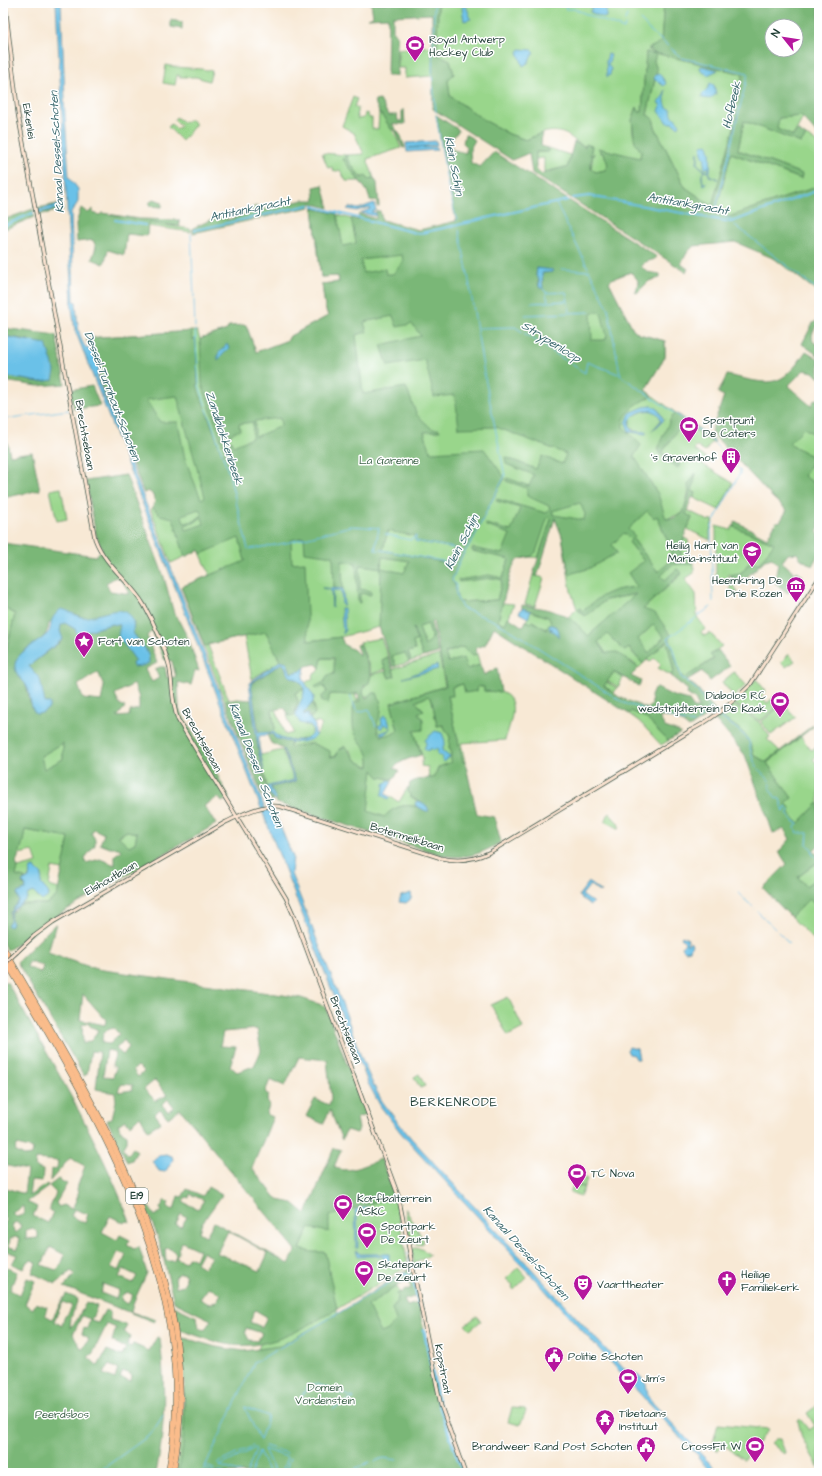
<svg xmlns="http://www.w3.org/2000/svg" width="822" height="1476" font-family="'Architects Daughter',sans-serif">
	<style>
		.green { fill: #99d68b; stroke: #5c8a60; fill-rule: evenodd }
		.forest { fill: #7ab777; stroke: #4c7a56; fill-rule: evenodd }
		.water { fill: #6bc1e8; stroke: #457f8e; fill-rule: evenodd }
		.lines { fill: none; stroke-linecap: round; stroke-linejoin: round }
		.stream { stroke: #6bc1e8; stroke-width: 1 }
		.canal { stroke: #6bc1e8; stroke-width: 2 }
		.river { stroke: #6bc1e8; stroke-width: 3 }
		.secondary-casing { stroke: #40574c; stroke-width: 4.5 }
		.motorway-casing { stroke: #40574c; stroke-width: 6 }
		.secondary { stroke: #fde4d1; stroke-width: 3 }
		.motorway { stroke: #fabc8b; stroke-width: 5 }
		.secondary-bridge-casing { stroke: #40574c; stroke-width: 4.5; stroke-linecap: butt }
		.secondary-bridge { stroke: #fde4d1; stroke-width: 3 }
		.labels { text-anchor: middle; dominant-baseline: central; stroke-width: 3; stroke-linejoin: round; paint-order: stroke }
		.shield { fill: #fff; stroke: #627771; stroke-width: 1 }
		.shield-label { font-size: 10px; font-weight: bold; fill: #1f3d34 }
		.poi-label { font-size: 11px; fill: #1f3d34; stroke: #fff; text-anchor: start }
		.street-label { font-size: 11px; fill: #1f3d34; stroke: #fff }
		.park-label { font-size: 11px; fill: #3e634a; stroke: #fff }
		.water-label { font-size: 12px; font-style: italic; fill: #36656a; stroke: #fff }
		.neighbourhood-label { font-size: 12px; letter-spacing: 1px; fill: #1f3d34; stroke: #fff }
	</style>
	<rect width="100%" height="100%" fill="#fff"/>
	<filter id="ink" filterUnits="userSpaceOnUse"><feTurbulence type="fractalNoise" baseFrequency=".025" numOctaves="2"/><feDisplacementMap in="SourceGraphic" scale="8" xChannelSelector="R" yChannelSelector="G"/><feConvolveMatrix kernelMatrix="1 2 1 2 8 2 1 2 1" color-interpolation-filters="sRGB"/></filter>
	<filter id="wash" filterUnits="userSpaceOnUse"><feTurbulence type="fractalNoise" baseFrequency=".012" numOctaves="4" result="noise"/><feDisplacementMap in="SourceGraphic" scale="16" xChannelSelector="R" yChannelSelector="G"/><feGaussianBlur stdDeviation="0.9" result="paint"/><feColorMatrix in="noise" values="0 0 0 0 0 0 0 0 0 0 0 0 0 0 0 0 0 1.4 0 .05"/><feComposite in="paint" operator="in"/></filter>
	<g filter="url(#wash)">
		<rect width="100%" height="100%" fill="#f8e9d5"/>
		<g class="green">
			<path d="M 438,3 L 664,3 L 661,43 L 648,49 L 655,53 L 743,74 L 735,111 L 737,117 L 712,206 L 685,187 L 655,127 L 653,118 L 647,115 L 657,70 L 651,54 L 646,52 L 642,112 L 639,112 L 637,107 C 630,122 631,138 641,151 L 640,158 L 599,151 L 605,156 L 608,165 L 605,170 L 596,172 L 591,170 L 593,154 L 590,156 L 592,146 C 583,147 580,145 573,139 C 558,126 541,132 526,140 L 509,134 L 484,120 L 450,96 L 448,80 L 454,74 L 450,60 L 437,54 Z"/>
			<polygon points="432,46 432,76 405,78 405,68 398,68 398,49"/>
			<path d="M 166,65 C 181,69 196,67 212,71 L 209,81 L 196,77 L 179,77 L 179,75 L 177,75 L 175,85 L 163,83 Z"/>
			<path d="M 353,97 L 357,99 L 354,107 L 358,108 L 356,116 L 358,116 L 357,119 L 364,118 L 365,113 L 368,114 L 369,118 L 372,118 L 372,129 L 378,129 L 379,114 L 382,115 L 396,136 L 401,148 L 367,159 L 374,178 C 360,182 355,169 347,159 L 348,155 L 364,154 L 354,133 L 342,126 Z"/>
			<polygon points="801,116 803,118 793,136 777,129 778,118"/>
			<polygon points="176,117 183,122 187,122 190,119 196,124 182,141 168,127 171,124 177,129 181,126 174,120"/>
			<polygon points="744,121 801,143 806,136 819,143 819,186 728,217 717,207 731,153 801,179 802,174 738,150"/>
			<polygon points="548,148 570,155 567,169 561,168 544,172 544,158 535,159 536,152 548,152"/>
			<polygon points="322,153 346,155 343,159 359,181 346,181 340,170 334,172 332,167 328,168"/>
			<path d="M 559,205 L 610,284 L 633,329 L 639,334 L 665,341 L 665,357 L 645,390 L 676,413 L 671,418 L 660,455 L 678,467 L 680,465 L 661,453 L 683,421 L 712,442 L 705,452 L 696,446 L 694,450 L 706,458 L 702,464 L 733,483 L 719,510 L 694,498 L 696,493 L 692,491 L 695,474 C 689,487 687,500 683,513 L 666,519 L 657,516 L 671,549 L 671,561 L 658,572 L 633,539 L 629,542 L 644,561 L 638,587 C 611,589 603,594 583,612 L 580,608 L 577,609 L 585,615 L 606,600 L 637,594 L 588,636 L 568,617 L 577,609 L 571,591 L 562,536 L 552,511 L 547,519 L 549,517 L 551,519 L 538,558 C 528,555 520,561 509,559 L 497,600 L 458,602 L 379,627 L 341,637 L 308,641 L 277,656 L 280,661 L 252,679 L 244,636 L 208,645 L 229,700 L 225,701 L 181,587 L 210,575 L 199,550 L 171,563 L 151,510 L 155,502 L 152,493 L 148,491 L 144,493 L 100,381 C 99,375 102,370 102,365 C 101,354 89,349 86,338 L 197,331 L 200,339 L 227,330 L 229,326 L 246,325 L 256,352 L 288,340 L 290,336 L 328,316 L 325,307 L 322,284 L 339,282 L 338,276 L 321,277 L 313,208 L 424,240 ZM 652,406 L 657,408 L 664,420 L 651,432 L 661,420 C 658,404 637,411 630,420 L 630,427 L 635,431 L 629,432 L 628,417 L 637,410 Z"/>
			<polygon points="148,223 191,229 191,232 148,226"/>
			<polygon points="804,428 819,437 819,487 804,476 814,458 789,443"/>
			<polygon points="61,488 67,519 57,521 50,490"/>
			<polygon points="687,510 709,521 710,519 713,520 710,531 710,540 687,529 692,518 686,514"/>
			<polygon points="716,526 731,530 733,526 775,543 760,563 749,563 741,573 730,575 733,582 729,574 727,575 738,593 731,593 730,581 716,581"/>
			<polygon points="684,538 688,540 689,559 680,558"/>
			<polygon points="694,563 694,573 685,579 696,594 697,617 706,629 701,632 704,636 710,633 722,646 711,654 714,658 684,679 680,673 669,636 671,635 643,609 682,574 665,580 661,576 673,564"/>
			<polygon points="533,575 544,578 535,606 525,604"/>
			<polygon points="502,603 514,604 506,624 498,621"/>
			<polygon points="3,607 15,614 6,651 3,655"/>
			<polygon points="531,611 548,617 552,622 547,630 532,621 531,624 526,621"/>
			<polygon points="428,624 432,639 425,646 419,627"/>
			<polygon points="654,624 664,637 649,653 638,639"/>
			<polygon points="607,634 625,651 628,648 643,664 639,668 631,661 606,653 598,642"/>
			<polygon points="381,638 388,657 382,660 385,669 372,674 360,642"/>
			<polygon points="418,640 423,657 411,661 408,652 415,650 413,642"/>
			<polygon points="667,641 674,672 671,674 672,676 658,668 661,665 654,658 650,662 647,660"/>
			<polygon points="462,647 473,655 477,654 480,665 467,669 448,662 445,654"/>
			<polygon points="406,652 409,662 396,666 392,656"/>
			<polygon points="789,654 795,661 786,667 781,662"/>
			<path d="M 439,655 L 445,686 L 391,703 L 398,730 L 386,736 L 379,735 L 369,696 L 365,696 L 363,692 C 364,685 370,682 371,675 L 386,671 L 389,678 L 395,676 L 393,669 Z"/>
			<path d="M 322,658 L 335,659 L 334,675 L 328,675 L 324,683 L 319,685 L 320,687 L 324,686 L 329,697 L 330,694 C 339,694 348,695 357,694 L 355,695 L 357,700 L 360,697 L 360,701 L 354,703 C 353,715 353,726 358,736 C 364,750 371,748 369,767 L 357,761 L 350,750 L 339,750 L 336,756 L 330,757 C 317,739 309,745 290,748 L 291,742 C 309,741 313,741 322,725 L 318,722 L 314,723 L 310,719 L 315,709 L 313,702 L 314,697 L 305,683 L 313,678 L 312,675 L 319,671 Z"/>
			<polygon points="614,672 623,678 618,687 607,681"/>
			<polygon points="734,672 746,685 734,697 722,682"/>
			<polygon points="756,679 766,691 761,696 767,703 777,695 783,703 760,721 733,703"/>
			<polygon points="606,682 617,688 614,693 604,686"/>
			<path d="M 463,684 L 484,687 L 484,691 C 489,692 495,691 500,692 C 522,698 509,726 505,740 L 461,743 L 465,762 L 463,762 L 448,696 L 451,687 Z"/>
			<path d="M 304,689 L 304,696 L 296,712 L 304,725 L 312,727 L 312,734 C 304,742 285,742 277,736 C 275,734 274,733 272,732 L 275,729 L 272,710 L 276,709 L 285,735 L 293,733 L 287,715 L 294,715 L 298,701 L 295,693 Z"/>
			<polygon points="428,696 432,700 437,726 443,725 450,737 449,748 453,762 439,767 433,778 429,778 428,767 421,766 423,758 414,731 416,730 420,717 418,713 424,710 416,702"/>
			<path d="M 732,704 L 759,722 L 770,737 L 767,739 L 780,751 L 766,762 L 754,755 C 747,730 738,729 719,715 Z"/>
			<polygon points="783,704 796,717 771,735 761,722"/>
			<polygon points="631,711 646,718 668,741 661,745 640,722 629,714"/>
			<polygon points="801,737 811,750 816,748 819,751 819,754 813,759 819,766 819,802 799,823 789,813 785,803 792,798 767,763"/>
			<polygon points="63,743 63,759 43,770 41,756"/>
			<polygon points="282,750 294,780 267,787 261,755"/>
			<path d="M 373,769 L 387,779 L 393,779 L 385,794 L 399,802 L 408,787 C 408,795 412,797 419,801 L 415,802 L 416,806 C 404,804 393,807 384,817 L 367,811 Z"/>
			<polygon points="609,813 618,823 620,829 605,821"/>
			<polygon points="25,830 69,838 63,870 52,868 49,886 59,889 57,896 48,904 20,904 27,899 27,896 30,892 35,893 38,898 49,896 49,894 41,884 42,875 35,868 31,869 29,877 25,880 16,876 18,868 37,863 33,851 19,854"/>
			<polygon points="127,831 137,833 135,843 129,846 118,837"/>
			<polygon points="817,863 819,866 819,876 806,886 798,877"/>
			<polygon points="809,898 819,909 819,945 791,917"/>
			<polygon points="508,997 523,1028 508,1036 491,1005"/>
			<polygon points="419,1074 425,1086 420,1088 414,1077"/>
			<polygon points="577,1175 587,1179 584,1187 574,1183"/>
			<polygon points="574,1184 584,1188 580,1196 570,1192"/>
			<polygon points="395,1196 408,1266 337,1309 337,1314 397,1287 400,1293 397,1294 462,1473 176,1473 181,1437 184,1391 241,1382 261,1343 309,1228 328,1216"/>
			<polygon points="405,1208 424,1241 422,1245 412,1243 410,1241"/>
			<polygon points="415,1248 422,1249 430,1255 414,1264 412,1250"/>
			<polygon points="518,1267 527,1277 514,1290 512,1288 513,1285 506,1279"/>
			<polygon points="477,1316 481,1321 470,1330 465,1325"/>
			<polygon points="819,1404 819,1468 802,1438 798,1421 800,1419 809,1430 815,1426 807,1413"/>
			<polygon points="512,1408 525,1409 526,1411 520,1425 508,1422"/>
			<polygon points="718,1424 769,1429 744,1460 724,1445 717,1451 712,1446"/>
			<polygon points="775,1439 780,1439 785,1452 784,1454 771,1443"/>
		</g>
		<g class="forest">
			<path d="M 371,3 L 438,3 L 437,54 L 450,60 L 454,74 L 448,80 L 450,96 L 484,120 L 509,134 L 526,140 L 542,133 L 541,146 L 548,148 L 548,152 L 536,152 L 536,169 L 542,174 L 561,168 L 567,168 L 574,142 L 585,147 L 586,144 L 592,146 L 590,156 L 594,153 L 591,161 L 591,169 L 596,172 L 605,170 L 608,165 L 605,156 L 598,148 L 640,158 L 641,151 L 635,143 L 632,120 L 637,107 L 639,112 L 642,112 L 646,52 L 656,54 L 654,61 L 657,70 L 647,115 L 653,118 L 655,127 L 685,187 L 712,206 L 737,117 L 735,111 L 743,74 L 655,53 L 648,49 L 661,42 L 664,3 L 819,3 L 819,136 L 801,116 L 779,118 L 777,129 L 793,136 L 797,130 L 806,136 L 801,143 L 744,121 L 738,150 L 802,174 L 801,179 L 731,153 L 717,207 L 728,217 L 819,186 L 819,293 L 775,259 L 735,242 L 694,246 L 688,251 L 681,264 L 688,269 L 686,272 L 532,173 L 529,153 L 512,160 L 433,109 L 432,14 L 393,16 L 393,32 L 397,35 L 397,76 L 387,76 L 388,17 L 368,18 L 373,16 ZM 772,26 L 796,26 L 796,50 L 772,50 Z"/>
			<polygon points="171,20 182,22 182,29 171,27"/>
			<polygon points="380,100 388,115 397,115 398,121 402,121 402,110 404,110 405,124 392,124 401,136 405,148 403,148 395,130 391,129 382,115 379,114 378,109 374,101"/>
			<path d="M 436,115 L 459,130 L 452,139 L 451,147 L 453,150 L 466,153 L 466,146 L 463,143 L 465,134 L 475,140 L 470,149 L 471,163 L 480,167 L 494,152 L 657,257 C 653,262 646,259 641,266 L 647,272 L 660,274 L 660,278 L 649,281 L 637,293 L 634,292 L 639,284 L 637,279 L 631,272 L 612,279 L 609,282 L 633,329 L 639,334 L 665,341 L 665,357 L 645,390 L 653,396 C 641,400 622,412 623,427 L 641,445 L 634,456 L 658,494 L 666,519 L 674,518 L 683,513 L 689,495 L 688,485 L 696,473 L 692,491 L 696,493 L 694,498 L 692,497 L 686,514 L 692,517 L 684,538 L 680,557 L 692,559 L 691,564 L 673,564 L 661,576 L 665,580 L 677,569 L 682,573 L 643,609 L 655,613 L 671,635 L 669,637 L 680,673 L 684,678 L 714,659 L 710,655 L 718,650 L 730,666 L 710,681 L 702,671 L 687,680 L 698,689 L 715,711 L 689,728 C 680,720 672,716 659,717 L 665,727 L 681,733 L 668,741 L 646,718 L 631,711 L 629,714 L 494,627 L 485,645 L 476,648 L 477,654 L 473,655 L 462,647 L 445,653 L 448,662 L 463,658 L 467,669 L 480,665 L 484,675 L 497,668 L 501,692 L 484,691 L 484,687 L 478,686 L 477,691 L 465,693 L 463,684 L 452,687 L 453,696 L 448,696 L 463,762 L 465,762 L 477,814 L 494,817 L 501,842 C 482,854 464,860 441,855 L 277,803 L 270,787 L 296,782 L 283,749 L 271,743 L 267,735 L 273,734 L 274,737 L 291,742 L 290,748 L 311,743 L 330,751 L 330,757 L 336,756 L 339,750 L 345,746 L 357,761 L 369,767 C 371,748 360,746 354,731 C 352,727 353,708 354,703 L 360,701 L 358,693 L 350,695 L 330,694 L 328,703 L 322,702 L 321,697 L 327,692 L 324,686 L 318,689 L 315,687 L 324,682 L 328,675 L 334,674 L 334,658 L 322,658 L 320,668 L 316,664 L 306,666 L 301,671 L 291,673 L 288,666 L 283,661 L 280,661 L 266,632 L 209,644 L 206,646 L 204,645 L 181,587 L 245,561 L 239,538 L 201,554 L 199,550 L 185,557 L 173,518 L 160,515 L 153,508 C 156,500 155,495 148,491 L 144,493 L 100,381 C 99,375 102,370 102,365 C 101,354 89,349 86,338 L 192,331 L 192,339 L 196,339 L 198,384 L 197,384 L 199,392 L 222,453 L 225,453 L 202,384 L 200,339 L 227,330 L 229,326 L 246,325 L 256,352 L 288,340 L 290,336 L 328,316 L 325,307 L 322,284 L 339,282 L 338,276 L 321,277 L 313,208 L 337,214 L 343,246 L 356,243 L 351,218 L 358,220 L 359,214 L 376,219 L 376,211 L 380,211 L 382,220 L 419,230 L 456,221 ZM 402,255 L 403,262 L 393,274 L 386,274 L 385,269 L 363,273 L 361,260 ZM 537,268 L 552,272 L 542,273 L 543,281 L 539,287 L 538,282 L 539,279 L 536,276 ZM 596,312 L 601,313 L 607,336 L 605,340 L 592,340 L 591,313 ZM 393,316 L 397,327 L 412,324 L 421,336 L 381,345 L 388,366 L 425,360 L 434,397 L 455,395 L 459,428 L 496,427 L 566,454 L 562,464 L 542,456 L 536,469 L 505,457 L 506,464 L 534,475 L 529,486 L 507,478 L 506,481 L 527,488 L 527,496 L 549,506 L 550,510 L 546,513 L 497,499 L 496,501 L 520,508 L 511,531 L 486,524 L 486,526 L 510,534 L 502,554 L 472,548 L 472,551 L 509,559 L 503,578 L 489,575 L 458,580 L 459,582 L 492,578 L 502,580 L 497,600 L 459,602 C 455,594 457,587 452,580 L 461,558 L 475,536 L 488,508 L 505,478 L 484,449 L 431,452 L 424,432 L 440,431 L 439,429 L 432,429 L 417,415 L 406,387 L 363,394 L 356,335 L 367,332 L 364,322 ZM 177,396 L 205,497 L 201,499 L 185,459 L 178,422 L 160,422 L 146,400 ZM 280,418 L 281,426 L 255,437 L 255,421 ZM 253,422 L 252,438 L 233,446 L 231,440 L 228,439 L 227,431 L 229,431 L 230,438 L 231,434 L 240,430 L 239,424 ZM 580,503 L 585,514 L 584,520 L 554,515 L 552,511 ZM 199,509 L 202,515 L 194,521 L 184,523 L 182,515 ZM 647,511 L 654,518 L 657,516 L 671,549 L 671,561 L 658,572 L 633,539 L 635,536 L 628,529 ZM 202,517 L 204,524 L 186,530 L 185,525 L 194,523 ZM 549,517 L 551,519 L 533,575 L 537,577 L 555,518 L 562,536 L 569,574 L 588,569 L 615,554 L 617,553 L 612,545 L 624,533 L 631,540 L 629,542 L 644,561 L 628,573 L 637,587 C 611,589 602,594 583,611 L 580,608 L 577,609 L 585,616 L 606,600 L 636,594 L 588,636 C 568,611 552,610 522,605 L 522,608 L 548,617 L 551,622 L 546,627 L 547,630 L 532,621 L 530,623 L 526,621 L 523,627 L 508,617 L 505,624 L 498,621 L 511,571 L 517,560 L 532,556 L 536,552 L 547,519 ZM 388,531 L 415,536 L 415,541 L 419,542 L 454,548 L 448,563 L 383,550 ZM 304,537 L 305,552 L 333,556 L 334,588 L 343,589 L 342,561 L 356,563 L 358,603 L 360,603 L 360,593 L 371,595 L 371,591 L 360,589 L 360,565 L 381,568 L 379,627 L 393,667 L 396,666 L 392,656 L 405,653 L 409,662 L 411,661 L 408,652 L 415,650 L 413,642 L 417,640 L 413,628 L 423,657 L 438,653 L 431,622 L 433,621 L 446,686 L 391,703 L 398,730 L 393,734 L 381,736 L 378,733 C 374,715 388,716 377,693 L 373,693 L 366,698 L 363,694 L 364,686 L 369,683 L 371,675 L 360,644 L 356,645 L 360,656 L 354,650 L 344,645 L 341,637 L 308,641 L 305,562 L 292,563 L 291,540 ZM 382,557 L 409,561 L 404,573 L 381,568 ZM 428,624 L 432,639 L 425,646 L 419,627 ZM 653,625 L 664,637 L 649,653 L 638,639 ZM 607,634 L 625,651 L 629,648 L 643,664 L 667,641 L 674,672 L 671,674 L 673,678 L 688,690 L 687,694 L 696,700 L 699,708 L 694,708 L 688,700 L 673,696 L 657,688 L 654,689 L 651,696 L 652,704 L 648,709 L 619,697 L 604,686 L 614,672 L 639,686 L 641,681 L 631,676 L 639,668 L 616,652 L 606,653 L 598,642 ZM 428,696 L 432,700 L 437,726 L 443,725 L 450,737 L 449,748 L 451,751 L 451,761 L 452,762 L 439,767 L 433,778 L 416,780 L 410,783 L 408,792 L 411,797 L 422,803 L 422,809 C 408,802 394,806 384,817 L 368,811 L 373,770 L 379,777 L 393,779 L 399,771 L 394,768 C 401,760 411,758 421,755 L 414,731 L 423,730 L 423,719 L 418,713 L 424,711 L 416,702 Z"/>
			<polygon points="346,155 348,155 347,159 361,178 366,176 368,179 374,178 377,183 379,206 377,206 377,201 370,200 367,191 343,159"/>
			<polygon points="323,185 329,208 311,203 310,207 193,233 193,228 217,217 227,217 227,220 246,214 248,210 256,206 261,210 303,200 315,200 314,187"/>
			<polygon points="154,199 162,202 162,207 150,206 149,203"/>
			<polygon points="62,203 63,210 38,215 37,208"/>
			<polygon points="81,208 88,213 93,209 93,213 100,215 102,213 139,219 179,220 180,226 148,223 147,236 127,234 124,255 108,250 104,264 92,259 96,247 93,240 77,242 76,224"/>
			<polygon points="33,209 34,217 3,230 3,220"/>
			<path d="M 819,308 L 819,324 C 813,328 810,337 814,343 L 819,344 L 819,356 L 802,344 L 813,323 L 818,320 L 817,314 Z"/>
			<polygon points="3,328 56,335 65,384 38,386 3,381 3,376 40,382 29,340 3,336"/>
			<path d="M 806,351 L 819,359 L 819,378 L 813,372 L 804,370 L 788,386 L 811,406 L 815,399 L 819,400 L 819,437 L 804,428 L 789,443 L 814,458 L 804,476 L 819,487 L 819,528 L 817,532 L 819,534 L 819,553 L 812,566 L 800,558 L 797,553 L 788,554 L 782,562 L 795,573 L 797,571 L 802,575 L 788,593 L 775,583 L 778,579 L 776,574 L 778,564 L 772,558 L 765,560 L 744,580 L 734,581 L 730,575 L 741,573 L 749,563 L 760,563 L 774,543 L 734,527 L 735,521 L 767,538 L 777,521 L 780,522 L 787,510 L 773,498 L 711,432 L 724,396 L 718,393 L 727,375 C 770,384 780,391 806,351 Z"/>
			<polygon points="92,386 100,406 74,409 70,390"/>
			<polygon points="676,413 707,434 715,441 714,443 683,422 662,453 680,465 678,468 660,455 657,449 671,418"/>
			<polygon points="3,424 10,455 32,452 40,490 3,498 3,469 6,469 3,450"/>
			<path d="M 126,475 L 164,577 L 173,610 L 188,638 L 199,671 L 195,670 L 191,685 L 178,682 L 179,710 L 215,770 L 229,798 L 222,802 L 218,797 L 204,806 L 216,824 L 61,913 L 7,951 L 3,944 L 3,655 L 6,651 L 15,614 L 3,607 L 3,543 L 96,556 L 102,549 L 96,535 L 86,481 ZM 116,577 L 123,582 L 130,594 L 110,591 L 106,583 ZM 76,614 L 81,617 L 134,622 L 133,633 L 147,651 L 133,666 L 137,661 L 121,630 L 120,625 L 112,624 L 77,634 L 75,629 L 65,623 L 61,625 L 60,631 L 63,640 L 29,666 C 41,678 41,689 45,703 L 49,703 L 31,708 L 26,684 L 23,651 C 35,643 48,639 49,623 ZM 152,630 L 164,659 L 172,661 L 176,677 L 167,678 L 165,667 L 160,667 L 155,669 L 159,678 L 152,682 L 145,669 L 157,663 L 147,636 ZM 98,672 L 104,686 L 101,701 L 83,699 L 78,685 ZM 134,684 L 139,698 L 139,709 L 130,711 L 129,716 L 117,717 L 125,707 L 119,704 L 115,694 ZM 63,743 L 63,759 L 44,769 L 41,756 ZM 94,829 L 104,834 L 100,844 L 110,848 L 119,848 L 121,851 L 115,855 L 115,865 L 100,859 L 86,863 L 85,858 L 95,845 L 95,839 L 91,833 ZM 25,830 L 69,838 L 57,896 L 47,904 L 20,904 L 15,911 L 12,912 L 10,918 L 10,913 L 19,901 L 17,893 L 25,890 L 26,887 L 22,883 L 25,878 L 16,876 L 18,868 L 16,863 L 23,842 ZM 127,831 L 137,833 L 135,843 L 129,846 L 118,836 Z"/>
			<polygon points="388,657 395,676 389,678 382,660"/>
			<polygon points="282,663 285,666 288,675 301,682 304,689 295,693 298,701 294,715 289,716 285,708 272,710 275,729 272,732 259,734 251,684"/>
			<polygon points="237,699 251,700 259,755 267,789 274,800 271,801 268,793 262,795 225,701"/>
			<polygon points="313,702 315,713 310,719 308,713 303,714"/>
			<path d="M 719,715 C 738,729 747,730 754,755 L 766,762 L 813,725 L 814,726 L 767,763 L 792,798 L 786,803 L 792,810 L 789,813 L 799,823 L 819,802 L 819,845 L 813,851 L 819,856 L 819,866 L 816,863 L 798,877 L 806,886 L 819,876 L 819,909 L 809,899 L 791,917 L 763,888 L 787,864 L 779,852 L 790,839 L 784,829 L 773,833 L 745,755 L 714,718 Z"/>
			<path d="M 56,923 L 48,953 L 96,969 L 283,995 L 301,998 L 325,1006 L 366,1115 L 357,1118 L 359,1129 L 357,1133 L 346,1130 L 342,1140 L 330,1110 L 323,1124 L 306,1116 L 315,1099 L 329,1105 L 331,1098 L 327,1060 L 299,1057 L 285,1086 L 270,1080 L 265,1092 L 269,1095 L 267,1100 L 269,1106 L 266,1114 L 273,1117 L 252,1168 L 278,1200 L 293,1203 L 306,1214 L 334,1148 L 341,1150 L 334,1167 C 348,1175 367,1164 381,1159 L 395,1196 L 329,1216 L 329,1232 L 309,1228 L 300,1249 L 312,1252 L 325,1252 L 337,1309 C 300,1330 266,1353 221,1343 C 207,1340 194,1334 180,1330 L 174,1306 L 197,1317 L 199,1328 L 205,1330 L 211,1320 L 174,1302 L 159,1240 L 146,1208 L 149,1207 L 155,1216 L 161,1211 L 160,1208 L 165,1200 L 169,1203 L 167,1207 L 174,1210 L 178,1196 L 182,1197 L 187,1189 L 203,1196 L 208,1187 L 222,1195 L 202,1223 L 199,1232 L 206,1236 L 214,1222 L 289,1264 L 296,1250 L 180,1109 L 168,1118 L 160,1109 L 155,1114 L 161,1122 L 148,1130 L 140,1116 L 131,1125 L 125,1120 L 118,1125 L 122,1132 L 127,1135 L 127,1141 L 123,1148 L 128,1155 L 133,1148 L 137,1151 L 132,1160 L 127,1162 L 107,1120 L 112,1118 L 116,1101 L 115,1093 L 96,1089 L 100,1052 L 91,1051 L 87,1074 L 84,1076 L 17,962 ZM 29,962 L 33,962 L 43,966 L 41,973 L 27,967 ZM 83,994 L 106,1020 L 105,1025 L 80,1020 ZM 88,1023 L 90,1026 L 98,1030 L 92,1040 L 83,1044 L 82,1025 ZM 114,1028 L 119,1034 L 110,1044 L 102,1043 C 102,1033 104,1030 114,1028 ZM 257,1029 L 261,1051 L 254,1066 L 237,1072 L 230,1066 L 236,1047 L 220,1046 L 223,1032 ZM 124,1040 L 129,1047 L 123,1055 L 116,1049 ZM 107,1050 L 116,1052 L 112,1065 L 116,1068 L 113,1077 L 103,1076 ZM 138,1066 L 144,1072 L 138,1077 L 133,1070 ZM 155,1080 L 167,1095 L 156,1101 L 144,1089 ZM 122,1084 L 133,1085 L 132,1090 L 118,1092 L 119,1088 ZM 168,1099 L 174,1107 L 168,1111 L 162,1105 ZM 190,1194 L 204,1200 L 198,1209 L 183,1202 L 186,1197 L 189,1198 ZM 181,1214 L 187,1217 L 181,1227 L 175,1225 ZM 228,1231 L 268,1253 L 260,1271 L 217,1253 ZM 182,1242 L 199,1250 L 195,1260 L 189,1257 L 185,1262 L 176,1258 L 179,1251 L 178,1249 ZM 168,1248 L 174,1251 L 176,1255 L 174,1261 L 166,1261 L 165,1249 ZM 202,1252 L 211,1257 L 204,1268 L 196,1263 ZM 179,1273 L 185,1274 L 186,1280 L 183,1285 L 176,1287 L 175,1277 ZM 209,1287 L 221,1294 L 216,1302 L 209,1304 L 200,1299 ZM 255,1310 L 267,1317 L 262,1327 L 250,1322 ZM 246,1328 L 262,1333 L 258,1341 L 249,1340 L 245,1332 Z"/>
			<path d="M 3,982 L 7,982 C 51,1061 98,1138 130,1222 L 126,1221 L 124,1223 L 110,1216 L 102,1232 L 117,1240 L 120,1235 L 130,1240 L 127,1245 L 134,1249 L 139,1247 L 147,1273 L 134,1301 L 131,1312 L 156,1320 L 154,1322 L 64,1287 L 75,1274 L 71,1271 L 56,1284 L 32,1273 L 36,1263 L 32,1260 L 27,1262 L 23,1269 L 12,1264 L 17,1255 L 6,1251 L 3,1257 L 3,1225 L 6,1221 L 3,1215 L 3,1187 L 24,1194 L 27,1170 L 3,1165 ZM 17,1145 L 33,1149 L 32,1155 L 24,1156 L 15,1151 ZM 70,1158 L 85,1166 L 77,1188 L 78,1196 L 72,1209 L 63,1205 L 59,1207 L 56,1203 L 67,1184 L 58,1179 L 49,1186 L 56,1193 L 49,1210 L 53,1212 L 48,1223 L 33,1216 L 37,1207 L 27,1202 L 48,1187 L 47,1184 L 29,1196 L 31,1180 L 42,1181 L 43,1170 L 35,1167 L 36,1159 L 58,1161 L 57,1168 L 51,1170 L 50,1181 ZM 23,1206 L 24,1214 L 17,1217 L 12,1213 ZM 74,1209 L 88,1214 L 85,1223 L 71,1216 ZM 15,1222 L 22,1225 L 20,1230 L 15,1233 L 12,1226 ZM 33,1228 L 38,1233 L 38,1238 L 26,1239 L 26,1230 ZM 15,1237 L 19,1238 L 18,1249 L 9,1247 L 10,1239 ZM 50,1247 L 65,1255 L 61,1265 L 56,1270 L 42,1265 ZM 118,1252 L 126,1255 L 119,1271 L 111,1267 ZM 123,1269 L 137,1276 L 133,1283 L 119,1277 ZM 103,1284 L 119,1290 L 116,1299 L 101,1293 ZM 127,1292 L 133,1295 L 128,1304 L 121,1300 L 122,1295 Z"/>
			<path d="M 3,1266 L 17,1272 L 10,1290 L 20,1295 L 27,1278 L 35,1281 L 25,1304 L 33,1309 L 36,1303 L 47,1307 L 45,1315 L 52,1319 L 66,1294 L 78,1299 L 71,1318 L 70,1328 L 77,1320 L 86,1302 L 97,1306 L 91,1321 L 98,1323 L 105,1310 L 110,1312 L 110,1320 L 127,1325 L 124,1332 L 131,1336 L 127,1345 L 131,1347 L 133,1344 L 149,1351 L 157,1337 L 160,1338 C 165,1385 166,1426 156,1473 L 3,1473 ZM 63,1302 L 72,1306 L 68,1314 L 64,1317 L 62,1326 L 54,1321 ZM 82,1316 L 90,1319 L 87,1329 L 84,1328 L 82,1334 L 89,1339 L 82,1350 L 73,1334 ZM 107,1324 L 116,1328 L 112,1341 L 126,1348 L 122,1356 L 107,1350 L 98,1366 L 88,1357 L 93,1353 ZM 109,1365 L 118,1369 L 115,1379 L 103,1374 ZM 123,1371 L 132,1375 L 131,1381 L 120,1378 Z"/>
			<path d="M 410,1268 L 417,1296 L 404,1300 L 407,1306 L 418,1303 L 438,1402 L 463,1473 L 178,1473 C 188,1430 185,1385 181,1342 L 184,1338 L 216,1347 L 244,1351 L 280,1346 L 339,1313 ZM 407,1279 L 411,1288 L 397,1294 L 398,1298 L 392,1309 L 396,1320 L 388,1330 L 381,1333 L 368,1306 Z"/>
		</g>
		<g class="water">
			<path d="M 56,3 L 61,3 L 65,99 L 64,99 L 69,177 L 78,189 L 78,202 L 71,213 L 74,301 L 76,302 C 77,315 77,332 84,345 C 86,348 91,350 94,352 C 103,359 98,369 97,378 L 265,809 L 276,816 L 293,857 L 291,874 L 345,1011 C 354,1038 366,1074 382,1101 C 391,1114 401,1126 411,1138 L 624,1369 L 639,1375 L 646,1383 L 648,1396 L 653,1403 L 719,1473 L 712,1473 L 698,1458 L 699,1456 L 686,1444 L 401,1133 L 381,1107 L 368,1083 L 75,330 L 71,302 L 72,302 Z"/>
			<polygon points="465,3 471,19 464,21 462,8"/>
			<polygon points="592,3 609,3 606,7 606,17 604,18 590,12 593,5"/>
			<polygon points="520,49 532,50 534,52 528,63 523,66 518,52"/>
			<polygon points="608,54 611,55 608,65 611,69 610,75 607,77 606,61"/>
			<polygon points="702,66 718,70 708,75 701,71 700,67"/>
			<polygon points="659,73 666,83 664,86 654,79 655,75"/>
			<polygon points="710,83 714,85 716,94 710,99 702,98 702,94 708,88"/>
			<polygon points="665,90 665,102 667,108 671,109 672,115 680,124 679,127 672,123 667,123 659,111 661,105 658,103 664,95"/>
			<polygon points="436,141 437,145 409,148 436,147 437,150 407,152 406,143"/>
			<path d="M 707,144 C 712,150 711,169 709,175 L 718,179 L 709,176 L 709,173 L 705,171 L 702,174 L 703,183 L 707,183 L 704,185 L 703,184 C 702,179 700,174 705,171 L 697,164 L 698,152 L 698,165 L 708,172 L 709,166 L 706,169 L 704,166 L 705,159 C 702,155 700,149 703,145 Z"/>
			<polygon points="374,203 376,210 371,212 376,213 375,216 361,213 370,209 370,207 357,211 347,209 349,207 358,209"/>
			<polygon points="62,204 63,207 61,208 38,213 38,210"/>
			<polygon points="537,268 553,270 552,272 542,273 543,289 539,287 539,280 536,276"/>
			<polygon points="3,336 46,344 55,371 53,380 40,382 3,376"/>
			<polygon points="227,344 229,348 218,360 218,354"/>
			<path d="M 652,406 L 657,408 L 664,420 L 651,432 L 661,421 C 658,404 633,410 629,423 L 632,431 L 646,432 L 646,434 L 629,432 L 626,423 L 630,413 L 644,407 Z"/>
			<polygon points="819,440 819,447 815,454 819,457 819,461 811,455"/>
			<polygon points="322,588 343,589 344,605 342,605 341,591 333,590 332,608 331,590"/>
			<polygon points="341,608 344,608 345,632 343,634"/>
			<polygon points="522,608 531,611 528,618 519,613"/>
			<path d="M 61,609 C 69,610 74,615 81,617 C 96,620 125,598 133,621 C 134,625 133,629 133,633 C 140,643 150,650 149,663 L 142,666 L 133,667 L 132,663 L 136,661 L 118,636 L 120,625 L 112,624 L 77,634 L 75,629 L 65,623 L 61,625 L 60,631 L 63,639 L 29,666 L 40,679 L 45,703 L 50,703 L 49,708 L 42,713 L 36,714 C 28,705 32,694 26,685 C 24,681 20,679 18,675 C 5,655 36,646 47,634 C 54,627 46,621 61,609 Z"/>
			<path d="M 549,625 C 558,624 560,631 559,638 L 555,632 L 549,630 L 553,629 L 549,628 Z"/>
			<path d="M 280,661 L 287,663 L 291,673 L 301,671 L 305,667 L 303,679 L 314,697 L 313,702 L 303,714 L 305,715 L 308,712 L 308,717 L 315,725 L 315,737 C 303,745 288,743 275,738 L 273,734 L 259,736 L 259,746 L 264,771 L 259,754 L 249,683 ZM 282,663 L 285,666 L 288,675 C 292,678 296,678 299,681 C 312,692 296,703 296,716 L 300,723 L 311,726 L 313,731 C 309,744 279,743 274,732 L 258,733 L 251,683 Z"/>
			<polygon points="437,665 438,669 403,678 404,678"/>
			<polygon points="384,715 387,716 391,729 383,735 380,733 389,730 390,727 384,724 381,729 378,726 382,724 381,719"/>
			<polygon points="435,731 442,733 445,741 442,751 450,757 444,762 442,760 443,757 437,755 438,750 436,749 433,751 431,748 429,751 424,749 426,744 425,740"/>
			<polygon points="283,749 296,781 270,787 276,799 274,800 267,789 268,786 294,780"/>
			<polygon points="389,780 392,782 385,794 390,797 388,799 381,795 384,789 384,784"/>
			<polygon points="417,801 427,806 429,811 426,811 416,806 415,803"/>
			<path d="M 33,868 L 36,869 L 42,875 L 41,884 L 48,892 L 49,896 L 42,901 L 33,892 L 28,894 L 26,900 C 21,903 15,909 11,913 L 10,918 L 13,923 L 10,927 L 7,925 L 10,921 L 11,912 L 19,901 L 17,893 L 25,890 L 26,886 L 22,882 L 29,878 L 30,870 Z"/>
			<polygon points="589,882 602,892 601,893 590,885 582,895 592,902 593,903 590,905 580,897 579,895"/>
			<polygon points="411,893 412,898 406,903 399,902 401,896"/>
			<polygon points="682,936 688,939 687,945 690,942 692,944 690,950 685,951 682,948 685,942 681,938"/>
			<polygon points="629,1047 637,1049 639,1059 636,1059 634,1055 629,1054 627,1050"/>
			<polygon points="166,1154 172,1156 173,1160 165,1172 159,1171 152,1161 160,1155"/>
			<polygon points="368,1207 368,1213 357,1213 358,1248 356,1248 355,1210"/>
			<polygon points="356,1250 360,1254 389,1254 389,1262 386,1262 382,1256 358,1256"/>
		</g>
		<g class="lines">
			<g class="stream">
				<polyline points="545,3 546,5 549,3"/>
				<polyline points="563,3 564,6 567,5 565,9 567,9"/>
				<polyline points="568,9 574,9 624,29 625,25"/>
				<polyline points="434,14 432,76 436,112"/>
				<polyline points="434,14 434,3"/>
				<polyline points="640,20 646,26"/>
				<polyline points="625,21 627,15"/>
				<polyline points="646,27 682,58 748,73 716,209 726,218 732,219"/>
				<polyline points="436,115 448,187 457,221"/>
				<polyline points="556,203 588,268"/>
				<polyline points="735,225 819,291"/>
				<polyline points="459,230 468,275 484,373 505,476 488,508 475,536 461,558 452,580 456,585 456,596 462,608 494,621 512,631 624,703 681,721 694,723"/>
				<polyline points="191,234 194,297"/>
				<polyline points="562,269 589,271"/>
				<polyline points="589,270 608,308 619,368"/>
				<polyline points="543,289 547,293 566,292 570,312"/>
				<polyline points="546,293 548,301"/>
				<polyline points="194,299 195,327"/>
				<polyline points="531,303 567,301"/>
				<polyline points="525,315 590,312"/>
				<polyline points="478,328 515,327 585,373 587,362 621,375 619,369"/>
				<polyline points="195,330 199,385 229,474 248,549"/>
				<polyline points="621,376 650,396"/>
				<polyline points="651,397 686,421"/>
				<polyline points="3,419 69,410"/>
				<polyline points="688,423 705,434 714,442"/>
				<polyline points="385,534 410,540 416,536 415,541 454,548"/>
				<polyline points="250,549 286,543 351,526 379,528 375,550 379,550"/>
				<polyline points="381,550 459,564"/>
				<polyline points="712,563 711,530 714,521 740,473 740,470 715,444"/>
				<polyline points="712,564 713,602"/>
				<polyline points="699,615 711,607"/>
				<polyline points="697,617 698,616"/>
				<polyline points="696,618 668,638 674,649 681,677 696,689 709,707"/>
				<polyline points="350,695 356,710 359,712 369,709 376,726"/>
				<path d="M 717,716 C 727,721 743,732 749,741 C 750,749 752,760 758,768 C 762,774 770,778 771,786 L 769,788 L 776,798 L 780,799 L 784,812 L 786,806 L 789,811 L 787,814 L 794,822 L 798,823 L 795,827 L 797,833 L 808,833 L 807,845 L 812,849 L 813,855 L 819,859"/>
				<polyline points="696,723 709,707 713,712"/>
				<polyline points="739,893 743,897"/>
				<polyline points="744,899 746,900"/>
				<polyline points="746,901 750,904"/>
				<polyline points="751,905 754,908"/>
				<polyline points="758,912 764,918"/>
				<polyline points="765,920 769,923"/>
				<polyline points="771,925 775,929"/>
				<polyline points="778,932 783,937"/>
				<polyline points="784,938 786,940"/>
				<polyline points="786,941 789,943"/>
				<polyline points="815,969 819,974"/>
				<polyline points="408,1253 410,1264"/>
				<polyline points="297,1405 308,1385 317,1384 354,1398 333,1409"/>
				<polygon points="245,1407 268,1416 260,1440"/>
				<polyline points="265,1446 287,1453"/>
				<polyline points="375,1461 384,1458 397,1460"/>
				<polyline points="218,1463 253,1446"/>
				<polyline points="206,1466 224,1473"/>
				<polyline points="220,1466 255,1448"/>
				<polyline points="220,1466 241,1473"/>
				<polyline points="204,1468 214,1473"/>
				<polyline points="97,1473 151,1434 164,1414"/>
				<polyline points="202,1473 254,1363 404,1274"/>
				<polyline points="247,1473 256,1449"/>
				<polyline points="251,1473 259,1451 269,1473"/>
				<polyline points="275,1473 264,1449 287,1457 282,1473"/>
				<polyline points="285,1473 290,1458"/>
				<polyline points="356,1473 356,1468 370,1462"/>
			</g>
			<g class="canal">
				<polyline points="573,198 589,196 731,222 819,190"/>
				<polyline points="312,206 416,233 421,233 471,222"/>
				<polyline points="115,220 145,225"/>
				<polyline points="473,221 568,200"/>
				<polyline points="3,226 33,213"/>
				<polyline points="195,230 309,205"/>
			</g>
			<g class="river">
				<polyline points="404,1274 413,1278 419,1307"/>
				<polyline points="424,1330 438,1402 463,1473"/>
			</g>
		</g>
	</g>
	<g filter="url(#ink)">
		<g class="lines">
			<g class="secondary-casing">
				<g id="secondary">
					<path d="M 5,3 L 18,114 L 95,539 C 105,566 130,581 144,605 C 154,623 164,646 169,665 C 173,683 171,702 178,720 L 286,898 L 295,918 L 398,1195 L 441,1406 L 465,1473"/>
					<path d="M 689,731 C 711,721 733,702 750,685 L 819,578"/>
					<polyline points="623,772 690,731"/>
					<path d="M 17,952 L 34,936 L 53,922 L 226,822 C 241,815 265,802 282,807 L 441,858 C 458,862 474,860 490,852 L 624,771"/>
					<polyline points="408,1236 411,1254"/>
				</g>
			</g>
			<g class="motorway-casing">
				<g id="motorway">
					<path d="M 3,947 C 95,1107 211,1279 173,1473"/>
					<path d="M 3,956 C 93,1111 206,1285 168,1473"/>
				</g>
			</g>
			<use href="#secondary" class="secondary"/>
			<use href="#motorway" class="motorway"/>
			<g class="secondary-bridge-casing">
				<polyline id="secondary-bridge" points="3,965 17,952"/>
			</g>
			<use href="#secondary-bridge" class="secondary-bridge"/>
		</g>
	</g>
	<defs>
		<g id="stadium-pin" transform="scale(1)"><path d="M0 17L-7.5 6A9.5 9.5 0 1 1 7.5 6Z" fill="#b5179e" stroke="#fff"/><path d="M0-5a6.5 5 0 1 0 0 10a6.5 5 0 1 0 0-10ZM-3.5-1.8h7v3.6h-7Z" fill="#fff"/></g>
		<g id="building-pin" transform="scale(1)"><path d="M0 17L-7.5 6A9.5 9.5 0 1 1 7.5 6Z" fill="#b5179e" stroke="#fff"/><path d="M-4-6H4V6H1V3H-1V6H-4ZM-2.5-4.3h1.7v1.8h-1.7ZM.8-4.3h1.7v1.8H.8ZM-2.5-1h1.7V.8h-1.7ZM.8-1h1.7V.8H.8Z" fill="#fff"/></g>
		<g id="school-pin" transform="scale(1)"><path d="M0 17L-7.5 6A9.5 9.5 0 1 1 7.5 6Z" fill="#b5179e" stroke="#fff"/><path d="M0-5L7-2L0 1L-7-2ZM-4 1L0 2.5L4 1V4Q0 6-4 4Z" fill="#fff"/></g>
		<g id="museum-pin" transform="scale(1)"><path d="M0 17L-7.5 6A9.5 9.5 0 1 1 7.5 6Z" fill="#b5179e" stroke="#fff"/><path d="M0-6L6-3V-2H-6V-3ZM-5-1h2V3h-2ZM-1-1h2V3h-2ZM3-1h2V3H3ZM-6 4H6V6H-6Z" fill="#fff"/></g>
		<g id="sight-pin" transform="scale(1)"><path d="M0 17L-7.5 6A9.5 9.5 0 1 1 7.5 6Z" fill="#b5179e" stroke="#fff"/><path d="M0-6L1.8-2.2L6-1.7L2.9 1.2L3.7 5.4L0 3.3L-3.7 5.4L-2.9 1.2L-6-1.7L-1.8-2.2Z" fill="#fff"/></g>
		<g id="church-pin" transform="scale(1)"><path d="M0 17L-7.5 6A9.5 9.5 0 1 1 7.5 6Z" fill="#b5179e" stroke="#fff"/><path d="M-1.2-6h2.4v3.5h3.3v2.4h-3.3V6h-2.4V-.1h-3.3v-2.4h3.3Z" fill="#fff"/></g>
		<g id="theatre-pin" transform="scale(1)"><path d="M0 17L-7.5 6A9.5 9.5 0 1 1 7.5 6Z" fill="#b5179e" stroke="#fff"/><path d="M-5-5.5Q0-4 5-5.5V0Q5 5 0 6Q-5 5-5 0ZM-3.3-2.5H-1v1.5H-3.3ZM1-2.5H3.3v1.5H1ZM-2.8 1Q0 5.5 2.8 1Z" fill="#fff"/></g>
		<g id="civic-pin" transform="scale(1)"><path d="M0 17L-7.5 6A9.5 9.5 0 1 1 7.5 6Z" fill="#b5179e" stroke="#fff"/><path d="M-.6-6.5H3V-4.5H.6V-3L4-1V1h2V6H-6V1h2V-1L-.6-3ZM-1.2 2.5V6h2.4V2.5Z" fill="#fff"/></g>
		<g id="temple-pin" transform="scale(1)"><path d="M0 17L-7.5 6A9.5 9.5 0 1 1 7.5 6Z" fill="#b5179e" stroke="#fff"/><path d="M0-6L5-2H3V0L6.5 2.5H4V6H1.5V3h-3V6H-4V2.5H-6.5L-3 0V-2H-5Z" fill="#fff"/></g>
	</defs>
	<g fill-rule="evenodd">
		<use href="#stadium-pin" x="415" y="45"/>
		<use href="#stadium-pin" x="689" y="426"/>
		<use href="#building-pin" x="731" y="457"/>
		<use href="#school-pin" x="752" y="551"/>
		<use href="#museum-pin" x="796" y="586"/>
		<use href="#sight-pin" x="84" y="641"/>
		<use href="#stadium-pin" x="780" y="701"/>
		<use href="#stadium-pin" x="577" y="1173"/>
		<use href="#stadium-pin" x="343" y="1204"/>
		<use href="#stadium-pin" x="367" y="1232"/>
		<use href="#stadium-pin" x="364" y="1270"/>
		<use href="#church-pin" x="727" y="1280"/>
		<use href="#theatre-pin" x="583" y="1284"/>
		<use href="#civic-pin" x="554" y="1356"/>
		<use href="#stadium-pin" x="628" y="1378"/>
		<use href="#temple-pin" x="605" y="1419"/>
		<use href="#civic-pin" x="646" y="1446"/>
		<use href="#stadium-pin" x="755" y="1446"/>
	</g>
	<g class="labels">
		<rect class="shield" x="126" y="1188" width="22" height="16" rx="3"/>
		<g class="shield-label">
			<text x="137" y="1196">E19</text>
		</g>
		<g class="poi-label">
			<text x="429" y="39">Royal Antwerp<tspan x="429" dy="13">Hockey Club</tspan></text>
			<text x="703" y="420">Sportpunt<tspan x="703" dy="13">De Caters</tspan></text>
			<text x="717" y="457" text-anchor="end">'s Gravenhof</text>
			<text x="738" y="545" text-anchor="end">Heilig Hart van<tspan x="738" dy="13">Maria-instituut</tspan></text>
			<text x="782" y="580" text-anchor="end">Heemkring De<tspan x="782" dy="13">Drie Rozen</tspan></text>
			<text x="98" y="641">Fort van Schoten</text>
			<text x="766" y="695" text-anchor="end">Diabolos RC<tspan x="766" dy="13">wedstrijdterrein De Kaak</tspan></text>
			<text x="591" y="1173">TC Nova</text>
			<text x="357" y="1198">Korfbalterrein<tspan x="357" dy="13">ASKC</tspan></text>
			<text x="381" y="1226">Sportpark<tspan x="381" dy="13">De Zeurt</tspan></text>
			<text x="378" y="1264">Skatepark<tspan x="378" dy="13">De Zeurt</tspan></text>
			<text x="741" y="1274">Heilige<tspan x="741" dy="13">Familiekerk</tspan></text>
			<text x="597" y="1284">Vaarttheater</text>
			<text x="568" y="1356">Politie Schoten</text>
			<text x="642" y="1378">Jim's</text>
			<text x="619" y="1413">Tibetaans<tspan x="619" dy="13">Instituut</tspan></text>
			<text x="632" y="1446" text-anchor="end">Brandweer Rand Post Schoten</text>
			<text x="741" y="1446" text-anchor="end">CrossFit W</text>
		</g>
		<g class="street-label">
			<text transform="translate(29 121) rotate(81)">Eikenlei</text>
			<text transform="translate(85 435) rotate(80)">Brechtsebaan</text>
			<text transform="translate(202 740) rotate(61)">Brechtsebaan</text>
			<text transform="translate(407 837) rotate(17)">Botermelkbaan</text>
			<text transform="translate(111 878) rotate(-30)">Elshoutbaan</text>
			<text transform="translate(346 1030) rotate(69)">Brechtsebaan</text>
			<text transform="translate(443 1369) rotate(79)">Kopstraat</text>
		</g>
		<g class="park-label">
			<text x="389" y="460">La Garenne</text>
			<text x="325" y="1387">Domein<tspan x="325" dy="13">Vordenstein</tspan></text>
			<text x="62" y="1414">Peerdsbos</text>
		</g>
		<g class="water-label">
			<text transform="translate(732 105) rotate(-77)">Hofbeek</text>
			<text transform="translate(57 152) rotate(-93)">Kanaal Dessel-Schoten</text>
			<text transform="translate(454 166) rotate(79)">Klein Schijn</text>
			<text transform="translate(688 204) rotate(10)">Antitankgracht</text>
			<text transform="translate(250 209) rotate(-12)">Antitankgracht</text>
			<text transform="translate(551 342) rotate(32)">Strypenloop</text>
			<text transform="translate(112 396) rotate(69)">Dessel-Turnhout-Schoten</text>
			<text transform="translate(224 438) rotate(72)">Zandblokkenbeek</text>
			<text transform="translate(462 542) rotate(-63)">Klein Schijn</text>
			<text transform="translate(256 765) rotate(69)">Kanaal Dessel - Schoten</text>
			<text transform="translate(526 1253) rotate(48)">Kanaal Dessel-Schoten</text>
		</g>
		<g class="neighbourhood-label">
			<text x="454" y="1102">BERKENRODE</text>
		</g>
	</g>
	<rect width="822" height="1476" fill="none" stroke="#fff" stroke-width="16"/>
	<g transform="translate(784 38) rotate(300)"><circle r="19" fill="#ffffff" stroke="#a5b1ae"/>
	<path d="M0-3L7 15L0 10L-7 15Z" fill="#b5179e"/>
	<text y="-6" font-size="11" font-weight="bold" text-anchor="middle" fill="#1f3d34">N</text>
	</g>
</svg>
